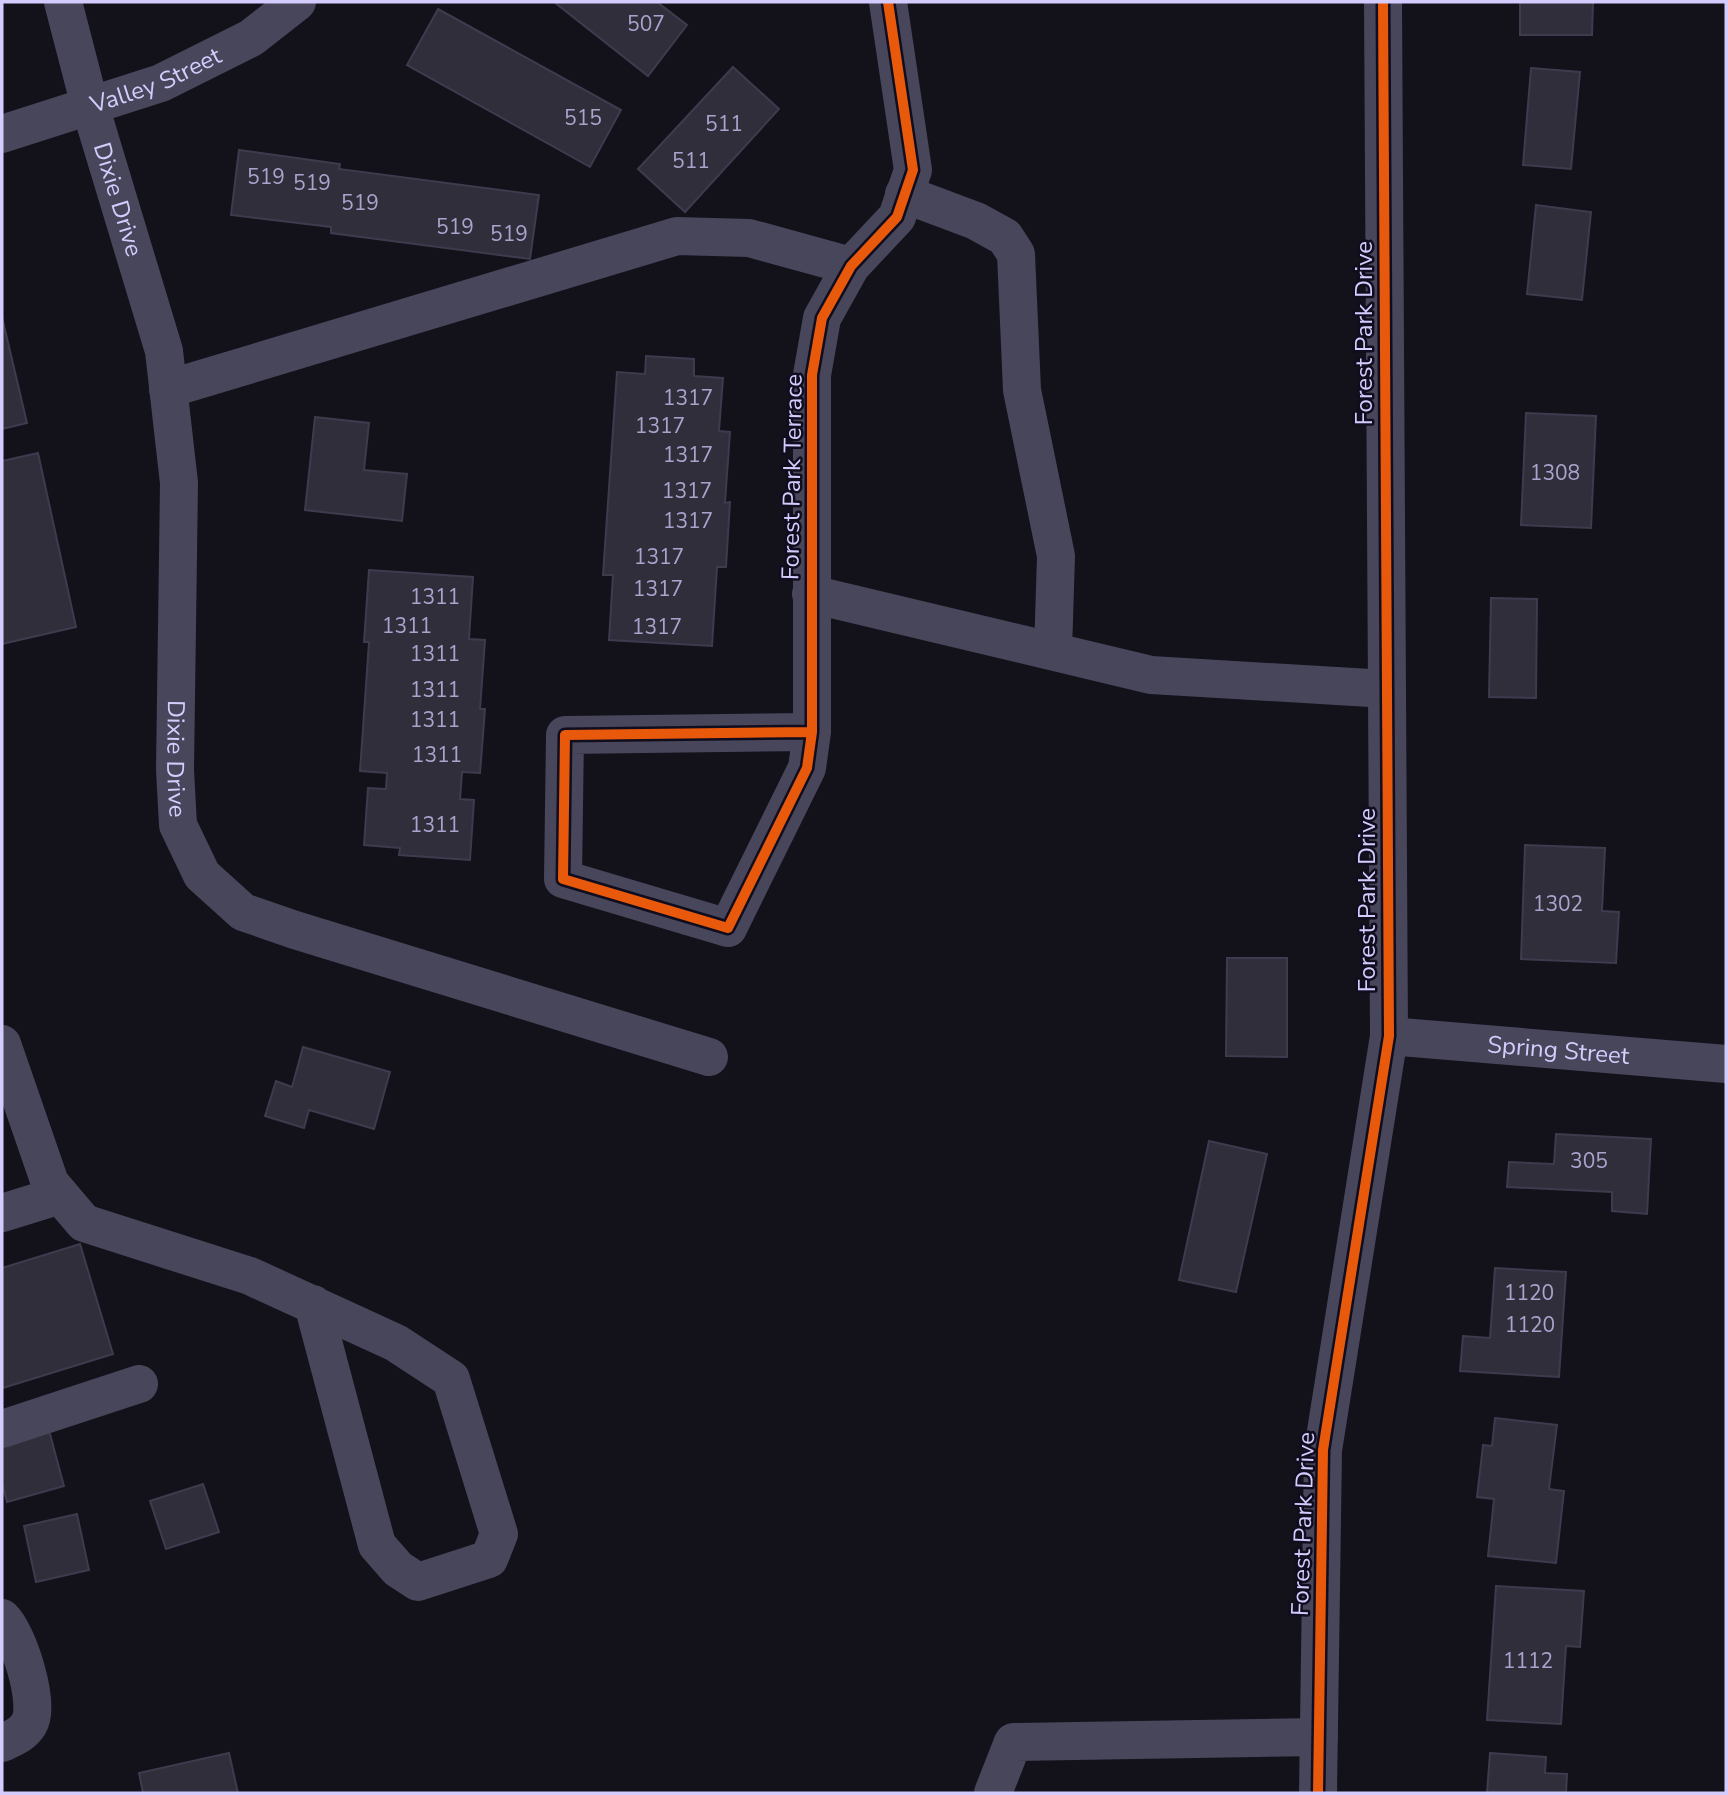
<svg xmlns="http://www.w3.org/2000/svg" width="1728" height="1795" font-family="'Nunito Sans',sans-serif">
	<style>
		.building { fill: #312e3c; stroke: #3e3b4e; stroke-width: 2 }
		.lines { fill: none; stroke-linecap: round; stroke-linejoin: round }
		.minor { stroke: #48465b; stroke-width: 38 }
		.cycleway-casing { stroke: #100d1e; stroke-width: 15 }
		.cycleway { stroke: #e8590c; stroke-width: 10 }
		.labels { text-anchor: middle; dominant-baseline: central; stroke-width: 5; stroke-linejoin: round; paint-order: stroke }
		.number-label { font-size: 21px; fill: #aaa4cd }
		.street-label { font-size: 24px; fill: #d3ccfd; stroke: #100d1e }
	</style>
	<rect width="100%" height="100%" fill="#13111a"/>
	<g class="building">
		<polygon points="554,2 657,2 687,25 648,76"/>
		<polygon points="1520,2 1593,2 1592,35 1520,35"/>
		<polygon points="438,9 621,110 590,167 407,65"/>
		<polygon points="733,67 779,109 685,212 638,169"/>
		<polygon points="1531,68 1580,72 1571,169 1523,165"/>
		<polygon points="239,150 340,164 339,169 539,195 530,259 331,233 331,227 231,215"/>
		<polygon points="1536,205 1591,212 1582,300 1527,294"/>
		<polygon points="2,317 27,423 2,429"/>
		<polygon points="646,356 694,359 694,376 723,378 719,431 730,432 725,503 730,502 726,567 717,567 712,646 609,640 613,575 603,575 617,372 645,374"/>
		<polygon points="1526,413 1596,416 1591,528 1521,525"/>
		<polygon points="315,417 369,423 364,470 407,474 402,521 305,510"/>
		<polygon points="38,453 76,627 2,644 2,461"/>
		<polygon points="369,570 473,577 469,639 485,640 480,709 485,709 480,773 462,772 460,799 474,800 470,860 399,855 400,848 364,845 368,788 386,789 387,773 360,771 369,642 364,642"/>
		<polygon points="1491,598 1537,599 1536,698 1489,697"/>
		<polygon points="1525,845 1605,848 1602,911 1619,912 1616,963 1521,959"/>
		<polygon points="1227,958 1287,958 1287,1057 1226,1056"/>
		<polygon points="303,1047 390,1072 374,1129 309,1110 304,1128 265,1116 276,1081 292,1087"/>
		<polygon points="1556,1134 1651,1139 1647,1214 1612,1211 1612,1192 1507,1187 1509,1162 1554,1164"/>
		<polygon points="1209,1141 1267,1154 1236,1292 1179,1280"/>
		<polygon points="80,1244 113,1354 3,1388 2,1383 2,1268"/>
		<polygon points="1495,1268 1566,1272 1559,1377 1460,1371 1463,1336 1490,1338"/>
		<polygon points="1495,1418 1557,1425 1549,1489 1564,1491 1556,1563 1488,1556 1494,1499 1477,1497 1483,1445 1492,1446"/>
		<polygon points="47,1423 64,1486 7,1502 2,1483 2,1436"/>
		<polygon points="203,1484 219,1532 166,1549 150,1501"/>
		<polygon points="77,1514 89,1570 36,1582 24,1526"/>
		<polygon points="1496,1586 1584,1591 1580,1647 1566,1646 1561,1724 1487,1720"/>
		<polygon points="229,1753 238,1793 143,1793 139,1773"/>
		<polygon points="1490,1753 1546,1757 1545,1773 1567,1774 1566,1793 1487,1793"/>
	</g>
	<g class="lines">
		<g class="minor">
			<path id="s1" d="M 63,2 L 90,106 L 164,351 L 179,483 L 175,770 L 178,825 L 202,875 L 243,912 L 295,930 L 709,1057"/>
			<path id="s2" d="M 2,134 L 161,83 L 251,38 L 297,2"/>
			<polyline points="904,194 976,221 1005,237 1016,254 1022,390 1056,556 1053,651"/>
			<polyline points="168,389 677,236 749,238 851,266"/>
			<polyline points="811,594 1151,675 1387,689"/>
			<polyline points="812,732 565,735 563,879 728,928 807,768 812,732 812,375 822,318 851,266 897,217 913,170 888,2"/>
			<path id="s3" d="M 1389,1036 L 1726,1064"/>
			<polyline points="2,1044 50,1183 84,1223 250,1276 396,1343 451,1379 499,1534 489,1559 418,1582 398,1569 377,1545 313,1304"/>
			<polyline points="2,1213 60,1195"/>
			<polyline points="2,1429 139,1384"/>
			<path d="M 2,1618 C 18,1633 41,1704 29,1724 C 22,1735 13,1738 2,1743"/>
			<polyline points="993,1793 1013,1742 1319,1737"/>
			<polyline points="1318,1793 1323,1450 1389,1036 1383,2"/>
		</g>
		<g class="cycleway-casing">
			<g id="cycleway">
				<polyline points="812,732 565,735 563,879 728,928 807,768 812,732 812,375 822,318 851,266 897,217 913,170 888,2"/>
				<polyline points="1318,1793 1323,1450 1389,1036 1383,2"/>
			</g>
		</g>
		<use href="#cycleway" class="cycleway"/>
	</g>
	<g class="labels">
		<g class="number-label">
			<text x="646" y="24">507</text>
			<text x="583" y="118">515</text>
			<text x="724" y="124">511</text>
			<text x="691" y="161">511</text>
			<text x="266" y="177">519</text>
			<text x="312" y="183">519</text>
			<text x="360" y="203">519</text>
			<text x="455" y="227">519</text>
			<text x="509" y="234">519</text>
			<text x="688" y="398">1317</text>
			<text x="660" y="426">1317</text>
			<text x="688" y="455">1317</text>
			<text x="1555" y="473">1308</text>
			<text x="687" y="491">1317</text>
			<text x="688" y="521">1317</text>
			<text x="659" y="557">1317</text>
			<text x="658" y="589">1317</text>
			<text x="435" y="597">1311</text>
			<text x="407" y="626">1311</text>
			<text x="657" y="627">1317</text>
			<text x="435" y="654">1311</text>
			<text x="435" y="690">1311</text>
			<text x="435" y="720">1311</text>
			<text x="437" y="755">1311</text>
			<text x="435" y="825">1311</text>
			<text x="1558" y="904">1302</text>
			<text x="1589" y="1161">305</text>
			<text x="1529" y="1293">1120</text>
			<text x="1530" y="1325">1120</text>
			<text x="1528" y="1661">1112</text>
		</g>
		<g class="street-label">
			<text stroke="none"><textPath href="#s2" startOffset="163">Valley Street</textPath></text>
			<text stroke="none"><textPath href="#s1" startOffset="205">Dixie Drive</textPath></text>
			<text transform="translate(1364 333) rotate(-90)">Forest Park Drive</text>
			<text transform="translate(792 477) rotate(-89)">Forest Park Terrace</text>
			<text stroke="none"><textPath href="#s1" startOffset="772">Dixie Drive</textPath></text>
			<text transform="translate(1367 900) rotate(-90)">Forest Park Drive</text>
			<text stroke="none"><textPath href="#s3" startOffset="170">Spring Street</textPath></text>
			<text transform="translate(1303 1524) rotate(-88)">Forest Park Drive</text>
		</g>
	</g>
	<rect width="1728" height="1795" fill="none" stroke="#d3ccfd" stroke-width="7"/>
</svg>
